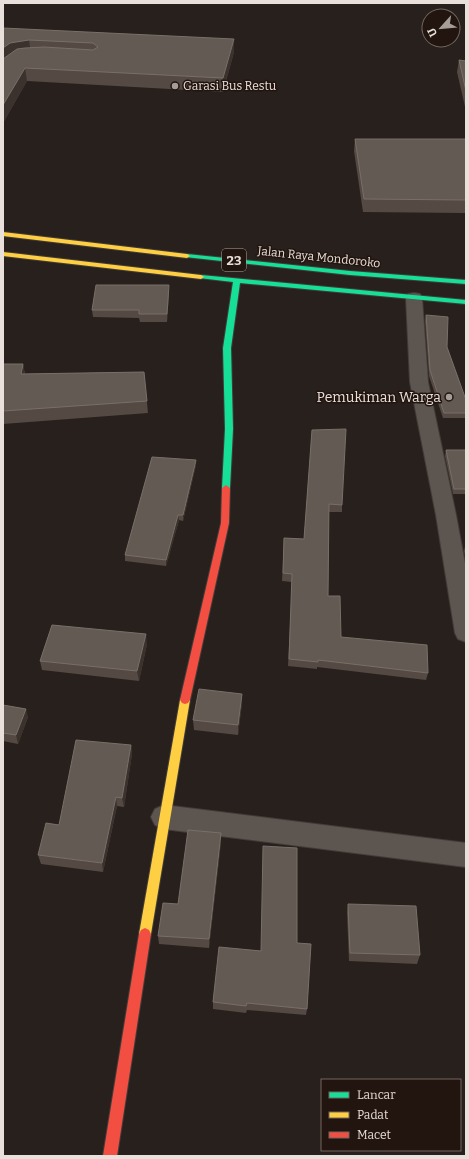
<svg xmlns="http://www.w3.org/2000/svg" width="469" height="1159" font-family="Bitter,serif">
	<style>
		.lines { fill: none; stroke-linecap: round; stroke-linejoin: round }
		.street-casing { stroke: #423c38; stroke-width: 2 }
		.fast-casing { stroke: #423c38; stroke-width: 2 }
		.slow-casing { stroke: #423c38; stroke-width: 2 }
		.jam-casing { stroke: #423c38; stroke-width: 2 }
		.street { fill: #5d5650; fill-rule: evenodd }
		.fast { fill: #16e098; fill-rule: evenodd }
		.slow { fill: #ffcf43; fill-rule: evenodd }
		.jam { fill: #f24e42; fill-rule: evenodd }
		.wall { fill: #544943 }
		.shaded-wall { fill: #3c322d }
		.building { fill: #645a54; stroke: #796f69 }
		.poi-dot { fill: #a69d98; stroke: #22150f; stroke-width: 1.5 }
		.labels { text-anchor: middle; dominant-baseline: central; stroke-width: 3; stroke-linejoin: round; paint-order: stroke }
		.far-poi-label { font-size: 12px; fill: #eae0db; stroke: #22150f; text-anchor: start }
		.far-street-label { font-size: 12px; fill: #eae0db; stroke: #22150f }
		.shield { fill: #22150f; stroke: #aea39e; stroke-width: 1 }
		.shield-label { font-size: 13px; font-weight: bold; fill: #eae0db }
		.poi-label { font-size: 14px; fill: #eae0db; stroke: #22150f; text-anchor: end }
	</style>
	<rect width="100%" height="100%" fill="#28201c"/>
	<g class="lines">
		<g class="street-casing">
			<g id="street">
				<polygon points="414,293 420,294 422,298 428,382 456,515 466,569 466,642 458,639 455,633 436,515 410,382 406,298 408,294"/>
				<polygon points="164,805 466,843 466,867 164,829 155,825 151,817 155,809"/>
			</g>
		</g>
		<g class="fast-casing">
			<g id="fast">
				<polygon points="187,254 350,271 466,280 466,284 350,275 185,257 184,256"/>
				<polygon points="201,275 466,300 466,304 240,283 231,348 233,429 230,488 226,491 222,488 225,429 223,348 233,282 199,278 199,276"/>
			</g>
		</g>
		<g class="slow-casing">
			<g id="slow">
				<polygon points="3,232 187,254 190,256 187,258 3,236"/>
				<polygon points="3,252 201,275 204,277 201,279 3,256"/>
				<polygon points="185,696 188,697 190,700 151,934 149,938 145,940 141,938 139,934 180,700 182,697"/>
			</g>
		</g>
		<g class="jam-casing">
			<g id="jam">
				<polygon points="226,485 230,488 229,523 190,700 188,703 185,704 182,703 180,700 221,523 222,488"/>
				<polygon points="145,928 149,930 151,934 117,1156 103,1156 139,934 141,930"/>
			</g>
		</g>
		<use href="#street" class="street"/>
		<use href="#fast" class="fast"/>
		<use href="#slow" class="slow"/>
		<use href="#jam" class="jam"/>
	</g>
	<g class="wall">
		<polygon points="3,28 234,52 223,92 27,81 3,123"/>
		<polygon points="459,60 466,61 466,111 457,72"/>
		<polygon points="355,139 466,139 466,210 465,213 363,212 354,151"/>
		<polygon points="169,293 167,322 140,322 139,318 93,317 92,310"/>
		<polygon points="426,315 447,347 466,400 466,418 443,418 429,376 425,321"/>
		<polygon points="3,364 23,364 25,374 144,372 148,413 3,424"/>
		<polygon points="312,430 342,505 342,512 329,512 328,596 341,637 428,673 426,680 317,667 317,669 288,666 292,582 282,581 284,538 304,539"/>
		<polygon points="446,450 466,450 466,494 453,494 445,456"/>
		<polygon points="196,460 196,465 183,521 179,520 166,566 125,561 125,555"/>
		<polygon points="466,542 466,561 464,551"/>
		<polygon points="147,644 139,681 42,670 40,661"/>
		<polygon points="242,694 242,703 238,735 194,730 193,720"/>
		<polygon points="3,705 28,717 18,744 3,741 3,742"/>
		<polygon points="131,745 132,754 124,807 117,806 103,872 41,864 38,855"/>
		<polygon points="221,842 209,948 159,944 158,936 178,904"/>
		<polygon points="348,904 420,955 417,964 349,961 347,912"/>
		<polygon points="297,943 307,1009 306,1015 247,1010 246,1013 213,1009 213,1002 261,951"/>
	</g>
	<g class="shaded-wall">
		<polygon points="234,39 234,52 223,92 223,78"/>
		<polygon points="29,40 31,54 3,63 3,48 10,43"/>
		<polygon points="25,68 27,81 3,123 3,105"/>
		<polygon points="169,285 169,293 167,322 167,314"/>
		<polygon points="23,364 25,376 21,374"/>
		<polygon points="196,460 196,465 183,521 183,515"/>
		<polygon points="178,515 179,520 166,566 166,560"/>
		<polygon points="146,634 147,644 139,681 137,671"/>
		<polygon points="242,694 242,703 238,735 238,725"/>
		<polygon points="26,709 28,717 18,744 16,735"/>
		<polygon points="131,745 132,754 124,807 122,798"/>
		<polygon points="116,797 117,806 103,872 102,863"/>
		<polygon points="221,833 221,842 209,948 209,939"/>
	</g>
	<g class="building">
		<polygon points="3,28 234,39 223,78 25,68 3,105 3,59 17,49 25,48 44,47 93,50 98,47 93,43 29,40 10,43 3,48"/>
		<polygon points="459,60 466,61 466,91"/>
		<polygon points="355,139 466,139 466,200 364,199"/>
		<polygon points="96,285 169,285 167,314 139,314 139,310 92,310"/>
		<polygon points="426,315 448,317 447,347 466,400 466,413 444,413 430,370"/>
		<polygon points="3,364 23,364 21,374 144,372 147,401 3,411"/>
		<polygon points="346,429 342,505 329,504 328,596 340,596 341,637 427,645 428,673 318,660 318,662 289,659 292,574 283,573 284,538 304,539 312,430"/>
		<polygon points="446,450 466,450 466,489 454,489"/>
		<polygon points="152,457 196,460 183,515 178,515 166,560 125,555"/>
		<polygon points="52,625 146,634 137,671 40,661"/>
		<polygon points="199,689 242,694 238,725 193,720"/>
		<polygon points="3,705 26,709 16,735 3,733"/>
		<polygon points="76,740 131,745 122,798 116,797 102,863 38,855 46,823 59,825"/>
		<polygon points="188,830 221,833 209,939 158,936 163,903 178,904"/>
		<polygon points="263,846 297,848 297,943 311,944 307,1009 247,1003 246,1006 213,1002 219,947 261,951"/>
		<polygon points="348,904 416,906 420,955 350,953"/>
	</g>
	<g class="poi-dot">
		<circle cx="175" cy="86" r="4"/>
		<circle cx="449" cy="397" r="4"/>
	</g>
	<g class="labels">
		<g class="far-poi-label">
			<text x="183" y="86">Garasi Bus Restu</text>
		</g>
		<g class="far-street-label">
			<text transform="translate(319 257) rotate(6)">Jalan Raya Mondoroko</text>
		</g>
		<rect class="shield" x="222" y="249" width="24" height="22" rx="3"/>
		<g class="shield-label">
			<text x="234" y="260">23</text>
		</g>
		<g class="poi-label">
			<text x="441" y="397">Pemukiman Warga</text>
		</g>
	</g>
	<rect width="469" height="1159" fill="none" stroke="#eae0db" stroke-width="8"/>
	<rect x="321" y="1079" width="140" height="72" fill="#22150f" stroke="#726661"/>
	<rect x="329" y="1092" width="20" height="6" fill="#16e098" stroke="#726661"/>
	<text x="357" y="1099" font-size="12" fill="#eae0db">Lancar</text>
	<rect x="329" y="1112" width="20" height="6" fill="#ffcf43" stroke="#726661"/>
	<text x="357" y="1119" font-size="12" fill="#eae0db">Padat</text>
	<rect x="329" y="1132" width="20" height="6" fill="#f24e42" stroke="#726661"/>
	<text x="357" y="1139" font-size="12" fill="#eae0db">Macet</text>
	<g transform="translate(441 28) rotate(243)"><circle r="19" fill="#22150f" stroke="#726661"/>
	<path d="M0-3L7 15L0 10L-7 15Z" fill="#a69d98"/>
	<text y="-6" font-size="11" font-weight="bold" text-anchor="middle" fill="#eae0db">U</text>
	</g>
</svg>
